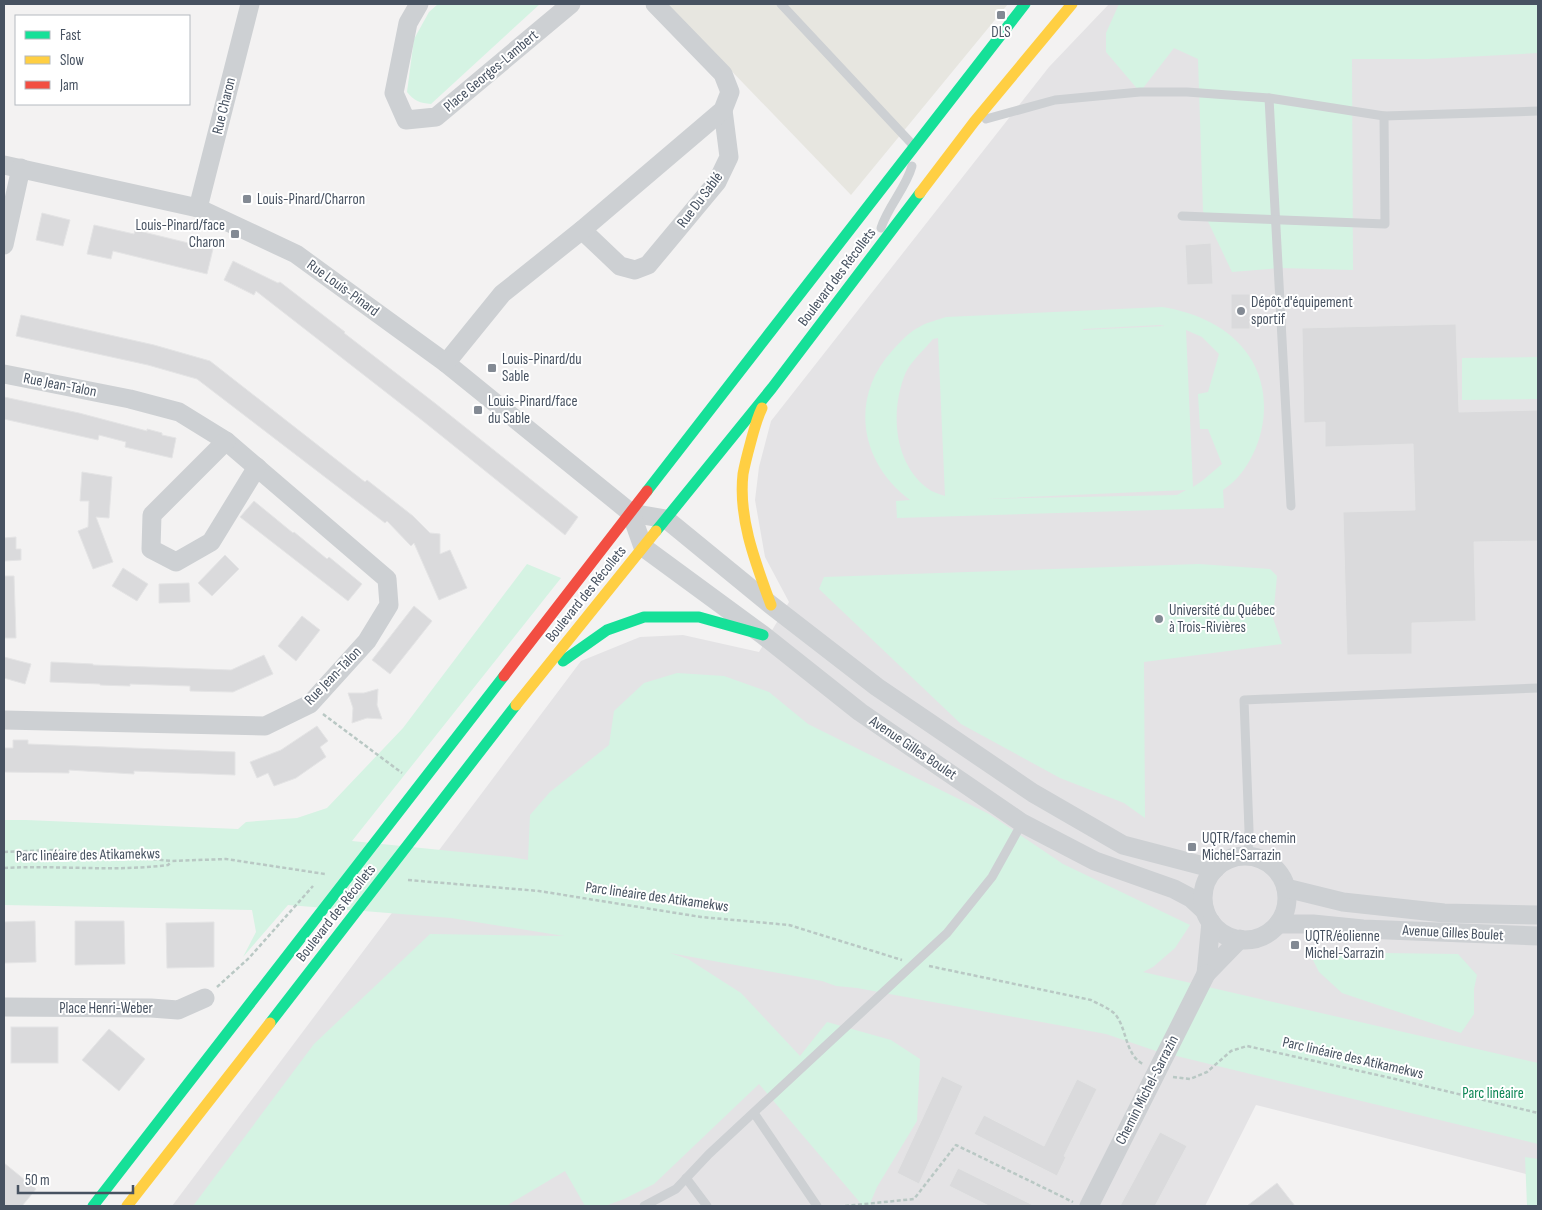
<svg xmlns="http://www.w3.org/2000/svg" width="1542" height="1210" font-family="'Sofia Sans Condensed',sans-serif">
	<style>
		.commercial { fill: #e7e6e0 }
		.education { fill: #e4e3e5 }
		.green { fill: #d5f3e3; fill-rule: evenodd }
		.building { fill: #dadadc; stroke: #e4e4e5 }
		.lines { fill: none; stroke-linecap: round; stroke-linejoin: round }
		.path { stroke: #b9c8c4; stroke-width: 2.5; stroke-dasharray: 4 2.5; stroke-linecap: butt }
		.lane { stroke: #cdd0d3; stroke-width: 9 }
		.street { stroke: #cdd0d3; stroke-width: 19 }
		.fast { stroke: #16e098; stroke-width: 11 }
		.slow { stroke: #ffcf43; stroke-width: 11 }
		.jam { stroke: #f24e42; stroke-width: 11 }
		.poi-dot { fill: #838a94; stroke: #fff; stroke-width: 2 }
		.labels { text-anchor: middle; dominant-baseline: central; stroke-width: 4; stroke-linejoin: round; paint-order: stroke }
		.poi-label { font-size: 15px; fill: #475261; stroke: #fff; text-anchor: start }
		.street-label { font-size: 15px; fill: #475261; stroke: #fff }
		.park-label { font-size: 15px; fill: #0d8655; stroke: #fff }
	</style>
	<rect width="100%" height="100%" fill="#f3f2f2"/>
	<polygon class="commercial" points="667,4 1008,4 851,195"/>
	<polygon class="education" points="1109,4 1538,4 1538,1177 1256,1105 1205,1206 172,1206 581,661 640,637 683,635 759,652 789,602 765,557 755,500 759,467 771,421 1049,67"/>
	<g class="green">
		<path d="M 438,4 L 540,4 L 431,104 C 420,103 414,101 407,92 L 414,39 L 429,12 Z"/>
		<polygon points="1119,4 1538,4 1538,53 1427,59 1352,59 1353,270 1280,268 1232,272 1203,211 1198,59 1174,48 1140,92 1106,52 1106,33"/>
		<path d="M 1162,307 C 1195,312 1230,327 1249,356 C 1274,393 1266,445 1238,477 C 1234,482 1228,486 1223,490 L 1224,508 L 897,518 L 896,501 L 910,500 C 860,463 849,398 892,351 C 900,342 910,331 921,326 C 928,322 938,320 946,317 ZM 1160,325 L 1165,326 L 1083,330 L 1083,329 ZM 1186,330 L 1202,337 L 1219,354 L 1208,392 L 1198,394 L 1200,429 L 1208,429 L 1222,464 L 1202,481 L 1193,487 ZM 938,338 L 945,496 C 939,494 932,492 927,488 C 893,462 890,409 906,372 C 912,360 925,349 933,339 ZM 1186,490 L 1177,495 L 985,499 Z"/>
		<polygon points="1538,357 1538,399 1462,400 1462,358"/>
		<polygon points="527,564 561,578 352,841 510,857 528,860 530,815 550,792 609,745 614,711 644,683 677,673 724,676 769,692 808,724 989,814 1063,864 1190,925 1175,948 1153,967 1143,972 1538,1063 1538,1144 1156,1051 1106,1034 857,988 836,986 822,981 670,953 688,959 741,993 800,1056 827,1022 891,1040 920,1059 917,1121 877,1187 869,1206 863,1206 759,1084 654,1184 624,1199 605,1206 585,1206 565,1171 506,1206 193,1206 314,1044 430,934 564,936 451,918 288,905 243,957 256,932 252,910 4,905 4,820 26,820 238,829 246,822 297,818 327,808 403,728"/>
		<polygon points="1199,564 1270,569 1277,576 1273,618 1282,644 1144,662 1145,818 1124,803 1060,778 961,724 819,589 824,577"/>
		<polygon points="1309,952 1458,954 1477,975 1474,989 1474,1014 1461,1033 1342,993 1319,972"/>
		<polygon points="1525,1157 1538,1159 1538,1206 1527,1206"/>
	</g>
	<g class="building">
		<polygon points="42,213 70,220 63,246 36,240"/>
		<polygon points="94,225 134,234 135,230 213,249 207,274 113,251 111,259 87,254"/>
		<polygon points="1211,243 1213,284 1187,285 1185,245"/>
		<polygon points="233,261 278,283 280,282 345,332 344,333 436,404 578,517 565,535 423,421 256,291 254,295 224,280"/>
		<rect x="1231" y="294" width="19" height="35"/>
		<polygon points="21,315 154,345 210,361 365,482 367,480 413,516 430,533 440,534 440,554 450,550 467,588 439,600 414,543 411,546 387,521 385,523 197,379 148,365 16,336"/>
		<polygon points="1456,324 1459,412 1538,410 1538,541 1474,542 1476,621 1412,623 1412,654 1347,655 1343,512 1415,510 1413,444 1325,447 1325,422 1304,423 1302,328"/>
		<polygon points="4,397 79,413 147,431 147,429 162,433 162,435 176,438 172,458 125,447 126,442 99,435 98,440 4,419"/>
		<polygon points="82,472 112,477 109,518 96,517 113,562 93,569 78,531 88,527 89,501 80,501"/>
		<polygon points="254,501 293,533 294,532 327,559 329,557 362,584 348,601 240,517"/>
		<polygon points="16,537 16,549 21,549 21,560 4,561 4,538"/>
		<polygon points="225,555 239,569 212,596 198,583"/>
		<polygon points="123,568 148,584 137,601 112,586"/>
		<polygon points="4,576 14,576 16,638 4,638"/>
		<polygon points="189,583 190,602 159,603 159,584"/>
		<polygon points="414,606 432,621 390,674 372,660"/>
		<polygon points="302,616 320,630 296,661 278,646"/>
		<polygon points="264,655 273,674 233,692 190,691 190,686 130,684 130,686 100,685 100,684 50,682 51,662 93,664 93,665 231,670"/>
		<polygon points="4,657 31,664 25,684 4,678"/>
		<polygon points="378,689 377,705 382,719 367,718 352,723 353,708 348,693 364,693"/>
		<polygon points="317,726 328,741 320,747 326,757 296,778 274,786 268,773 257,778 250,762 281,750"/>
		<polygon points="13,740 28,740 28,744 235,752 235,775 134,771 134,774 69,770 69,773 4,772 4,748 13,748"/>
		<polygon points="35,921 36,962 4,963 4,922"/>
		<polygon points="75,921 124,921 125,964 75,965"/>
		<polygon points="214,922 214,967 167,968 166,923"/>
		<rect x="11" y="1027" width="47" height="36"/>
		<polygon points="109,1029 145,1059 119,1091 82,1060"/>
		<polygon points="942,1076 963,1086 919,1184 897,1173"/>
		<polygon points="1077,1079 1097,1089 1064,1156 1066,1157 1057,1176 974,1134 984,1115 1044,1146"/>
		<polygon points="1160,1132 1187,1146 1155,1206 1120,1206"/>
		<polygon points="4,1163 36,1189 22,1206 4,1206"/>
		<polygon points="958,1168 1035,1206 989,1206 949,1186"/>
		<polygon points="1277,1183 1295,1206 1247,1206"/>
	</g>
	<g class="lines">
		<g class="path">
			<polyline points="323,714 402,773"/>
			<polyline points="4,852 54,850 172,861 226,859 325,874"/>
			<path d="M 4,868 C 59,865 114,872 168,865 L 171,862"/>
			<polyline points="408,880 539,891 701,917 789,925 902,960"/>
			<path d="M 929,966 L 1091,1000 C 1098,1004 1109,1008 1115,1014 C 1127,1028 1125,1055 1143,1064"/>
			<polyline points="217,987 249,958 313,886"/>
			<polyline points="1173,1077 1190,1079 1207,1072 1231,1051 1247,1046 1391,1078 1538,1113"/>
			<polyline points="845,1206 914,1199 956,1145 1073,1202"/>
		</g>
		<g class="lane">
			<polyline points="781,4 912,144"/>
			<polyline points="1269,98 1291,506"/>
			<polyline points="986,119 1055,100 1140,92 1187,92 1269,98 1384,116 1538,111"/>
			<polyline points="1182,216 1385,224 1384,116"/>
			<path d="M 881,228 C 888,206 906,188 912,166"/>
			<polyline points="1248,856 1249,830 1244,700 1538,688"/>
			<polyline points="754,1113 817,1206"/>
			<polyline points="686,1178 707,1206"/>
			<polyline points="644,1206 676,1189 709,1154 947,933 992,877 1022,823"/>
		</g>
		<g class="street">
			<polyline points="419,4 408,23 394,93 406,120 436,117 571,4"/>
			<polyline points="4,165 198,208 296,254 446,363 631,513 666,519 771,605 877,687 1033,793 1123,845 1215,869"/>
			<polyline points="198,208 250,4"/>
			<polyline points="582,230 620,266 635,270 648,265 717,182 729,157 723,110"/>
			<polyline points="4,245 21,168"/>
			<polyline points="446,363 502,294 582,230 723,110 730,92 723,74 655,4"/>
			<polyline points="4,374 130,399 179,412 226,441 387,579 389,605 367,641 310,704 265,726 4,720"/>
			<polyline points="226,441 152,515 151,549 176,562 211,542 257,467"/>
			<polyline points="631,513 643,547 763,635 860,712 1022,823 1095,861 1174,889 1191,898 1205,911"/>
			<circle cx="1245" cy="898" r="42"/>
			<polyline points="1286,888 1343,902 1444,913 1538,915"/>
			<polyline points="1211,922 1206,974 1240,939"/>
			<polyline points="1278,924 1313,924 1363,929 1538,936"/>
			<polyline points="4,1007 151,1008 178,1010 205,998"/>
			<polyline points="1089,1206 1206,974"/>
		</g>
		<g class="fast">
			<polyline points="647,491 1025,4"/>
			<polyline points="656,531 772,388 920,193"/>
			<polyline points="563,661 607,630 644,617 699,617 763,635"/>
			<polyline points="270,1023 516,705"/>
			<polyline points="93,1206 504,676"/>
		</g>
		<g class="slow">
			<polyline points="920,193 974,122 1072,4"/>
			<path d="M 762,408 C 757,418 754,430 751,441 C 748,452 745,463 743,474 C 738,519 756,564 771,605"/>
			<polyline points="516,705 656,531"/>
			<polyline points="127,1206 270,1023"/>
		</g>
		<polyline class="jam" points="504,676 647,491"/>
	</g>
	<g class="poi-dot">
		<rect x="996" y="10" width="10" height="10" rx="2.5"/>
		<rect x="242" y="194" width="10" height="10" rx="2.5"/>
		<rect x="230" y="229" width="10" height="10" rx="2.5"/>
		<circle cx="1241" cy="311" r="5"/>
		<rect x="487" y="363" width="10" height="10" rx="2.5"/>
		<rect x="473" y="405" width="10" height="10" rx="2.5"/>
		<circle cx="1159" cy="619" r="5"/>
		<rect x="1187" y="842" width="10" height="10" rx="2.5"/>
		<rect x="1290" y="940" width="10" height="10" rx="2.5"/>
	</g>
	<g class="labels">
		<g class="poi-label">
			<text x="1001" y="32" text-anchor="middle">DLS</text>
			<text x="257" y="199">Louis-Pinard/Charron</text>
			<text x="225" y="225" text-anchor="end">Louis-Pinard/face<tspan x="225" dy="17">Charon</tspan></text>
			<text x="1251" y="302">Dépôt d'équipement<tspan x="1251" dy="17">sportif</tspan></text>
			<text x="502" y="359">Louis-Pinard/du<tspan x="502" dy="17">Sable</tspan></text>
			<text x="488" y="401">Louis-Pinard/face<tspan x="488" dy="17">du Sable</tspan></text>
			<text x="1169" y="610">Université du Québec<tspan x="1169" dy="17">à Trois-Rivières</tspan></text>
			<text x="1202" y="838">UQTR/face chemin<tspan x="1202" dy="17">Michel-Sarrazin</tspan></text>
			<text x="1305" y="936">UQTR/éolienne<tspan x="1305" dy="17">Michel-Sarrazin</tspan></text>
		</g>
		<g class="street-label">
			<text transform="translate(491 71) rotate(-40)">Place Georges-Lambert</text>
			<text transform="translate(224 106) rotate(-76)">Rue Charon</text>
			<text transform="translate(700 200) rotate(-53)">Rue Du Sablé</text>
			<text transform="translate(837 277) rotate(-53)">Boulevard des Récollets</text>
			<text transform="translate(343 288) rotate(36)">Rue Louis-Pinard</text>
			<text transform="translate(60 385) rotate(11)">Rue Jean-Talon</text>
			<text transform="translate(586 594) rotate(-51)">Boulevard des Récollets</text>
			<text transform="translate(333 676) rotate(-46)">Rue Jean-Talon</text>
			<text transform="translate(913 748) rotate(34)">Avenue Gilles Boulet</text>
			<text transform="translate(88 855) rotate(-1)">Parc linéaire des Atikamekws</text>
			<text transform="translate(657 897) rotate(8)">Parc linéaire des Atikamekws</text>
			<text transform="translate(336 913) rotate(-52)">Boulevard des Récollets</text>
			<text transform="translate(1453 933) rotate(3)">Avenue Gilles Boulet</text>
			<text x="106" y="1008">Place Henri-Weber</text>
			<text transform="translate(1353 1058) rotate(13)">Parc linéaire des Atikamekws</text>
			<text transform="translate(1147 1090) rotate(-63)">Chemin Michel-Sarrazin</text>
		</g>
		<g class="park-label">
			<text x="1493" y="1093">Parc linéaire</text>
		</g>
	</g>
	<rect width="1542" height="1210" fill="none" stroke="#475261" stroke-width="10"/>
	<rect x="15" y="15" width="175" height="90" fill="#ffffff" stroke="#b5bac0"/>
	<rect x="25" y="31" width="25" height="8" fill="#16e098" stroke="#b5bac0"/>
	<text x="60" y="40" font-size="15" fill="#475261">Fast</text>
	<rect x="25" y="56" width="25" height="8" fill="#ffcf43" stroke="#b5bac0"/>
	<text x="60" y="65" font-size="15" fill="#475261">Slow</text>
	<rect x="25" y="81" width="25" height="8" fill="#f24e42" stroke="#b5bac0"/>
	<text x="60" y="90" font-size="15" fill="#475261">Jam</text>
	<path d="M18 1185v8h115v-8" fill="none" stroke="#475261" stroke-width="2.5"/>
	<text x="25" y="1185" font-size="15" fill="#475261" stroke="#ffffff" stroke-width="4" paint-order="stroke">50 m</text>
</svg>
